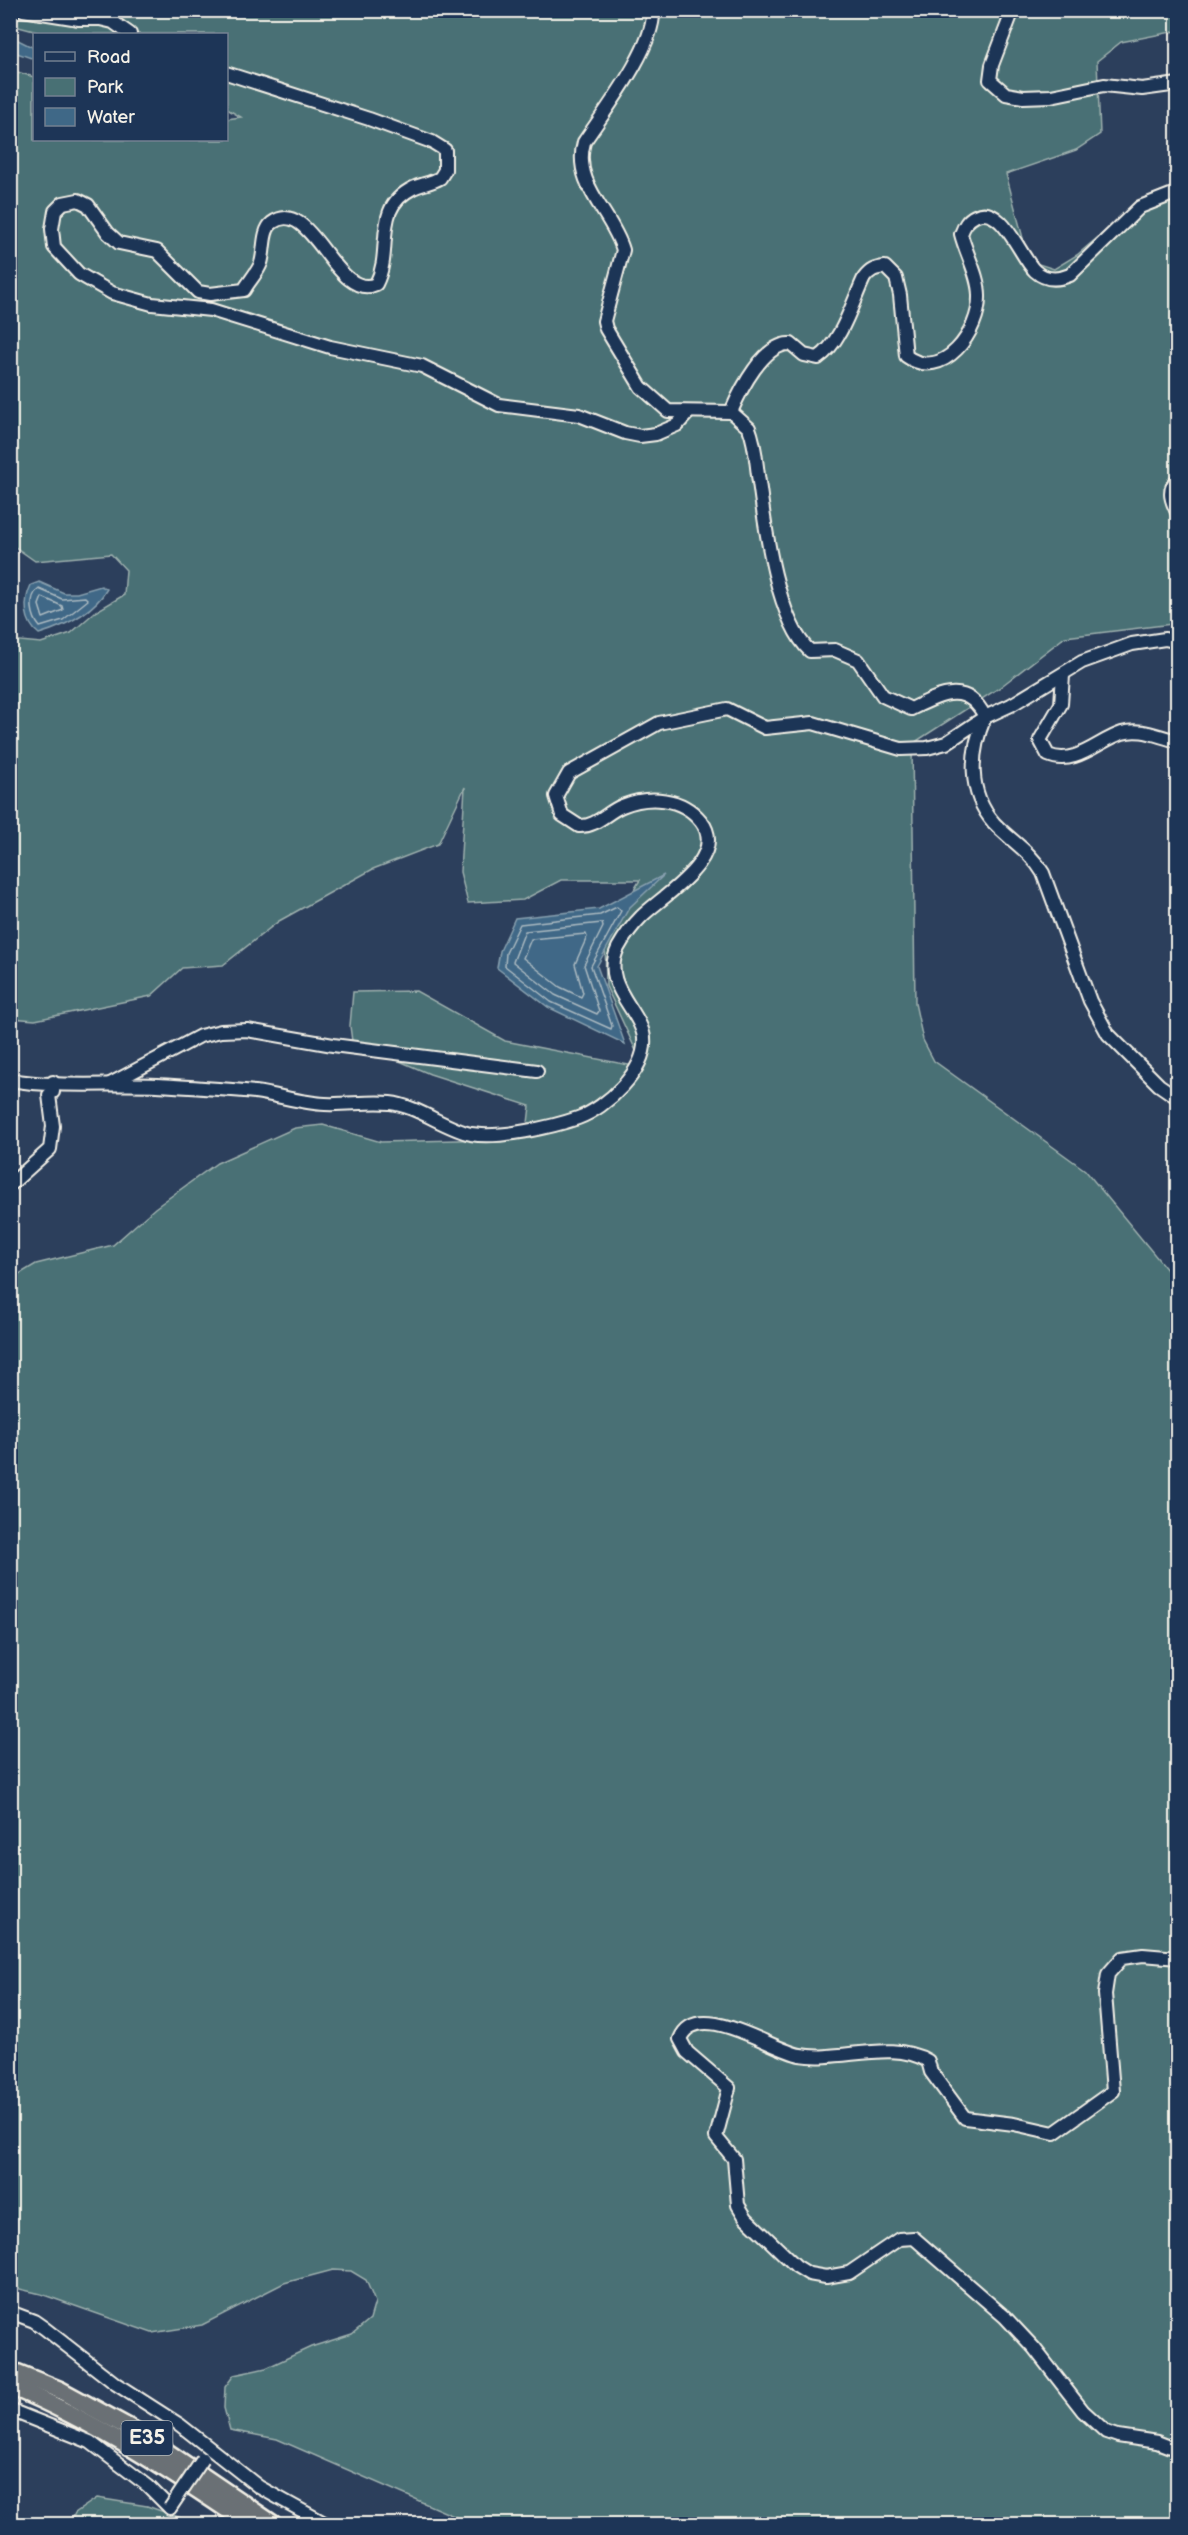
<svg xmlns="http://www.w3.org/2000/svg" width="1188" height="2535" font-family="'Balsamiq Sans',sans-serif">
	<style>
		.green { fill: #487074; stroke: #9eb0ae; stroke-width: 1.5 }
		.water { fill: #3f6887; stroke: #879fae; stroke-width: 1.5 }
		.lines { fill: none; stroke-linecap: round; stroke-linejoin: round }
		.shore { stroke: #acbac1; stroke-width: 1.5 }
		.minor-casing { stroke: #f4f1e8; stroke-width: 16 }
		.highway-casing { stroke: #f4f1e8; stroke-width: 21 }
		.minor { stroke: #1d3557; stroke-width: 12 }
		.highway { stroke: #6a7074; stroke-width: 16 }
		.minor-bridge-casing { stroke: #f4f1e8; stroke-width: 16; stroke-linecap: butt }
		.minor-bridge { stroke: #1d3557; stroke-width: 12 }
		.labels { text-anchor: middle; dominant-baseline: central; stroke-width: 4.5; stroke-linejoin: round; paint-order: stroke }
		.shield { fill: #1d3557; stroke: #b4b9bc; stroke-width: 1.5 }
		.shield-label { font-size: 20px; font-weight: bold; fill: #f4f1e8 }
	</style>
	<rect width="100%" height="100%" fill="#2c3f5c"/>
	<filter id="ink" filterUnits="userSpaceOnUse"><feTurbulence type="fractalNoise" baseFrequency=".0167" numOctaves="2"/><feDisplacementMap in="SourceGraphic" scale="12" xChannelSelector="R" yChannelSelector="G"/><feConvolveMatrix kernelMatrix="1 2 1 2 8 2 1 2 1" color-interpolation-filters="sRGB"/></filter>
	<g filter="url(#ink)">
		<g class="green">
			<polygon points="11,11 1177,11 1177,31 1121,42 1097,61 1100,134 1076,150 1006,174 1029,261 1054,269 1077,255 1136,205 1177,199 1177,627 1172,624 1065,637 999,688 912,744 915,1003 923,1040 934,1061 1085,1170 1177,1282 1177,2524 472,2524 277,2439 230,2430 224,2408 225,2387 234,2375 266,2368 311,2347 352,2334 370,2319 375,2302 366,2280 351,2271 333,2270 284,2283 202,2325 152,2333 41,2294 11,2287 11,1279 36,1264 113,1245 155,1208 217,1163 295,1128 323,1125 381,1142 494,1139 527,1132 530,1106 430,1074 352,1041 350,1026 353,992 416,991 505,1041 644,1068 606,986 605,938 640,880 561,880 523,900 468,903 460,872 465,787 438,844 373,869 279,921 223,965 182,968 151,996 35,1020 11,1018 10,640 41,643 71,633 95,612 124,595 126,570 111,554 35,561 11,544 11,70 34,77 34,140 226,140 227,119 241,117 227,109 226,34 45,34 11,25"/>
			<polygon points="97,2498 147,2506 198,2524 70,2524 75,2513"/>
		</g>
		<g class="water">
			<polygon points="10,36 34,48 34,59 11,51"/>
			<path d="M 39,582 L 64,593 L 77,593 L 101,586 L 107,589 C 93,613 65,626 39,634 C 24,622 23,602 31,585 Z"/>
			<polygon points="664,875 629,908 597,966 625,1044 548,1007 497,968 500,951 515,918 599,909"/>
		</g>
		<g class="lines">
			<g class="shore">
				<path d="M 39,589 L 62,599 L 85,597 L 88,600 L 63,620 L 40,627 C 32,618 27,597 39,589 Z"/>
				<polygon points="42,597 62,606 63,610 43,618 39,605"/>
				<polygon points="617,907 621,911 591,966 612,1026 611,1029 551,1002 505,966 506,953 520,924 600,915"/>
				<polygon points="602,923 603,927 584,965 599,1011 597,1014 555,995 513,962 525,931"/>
				<polygon points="586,934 587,937 575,964 583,993 581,997 560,987 523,958 531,939"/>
			</g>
			<g class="minor-casing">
				<g id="minor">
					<polyline points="23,10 79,19 100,19 113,22 130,34"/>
					<path d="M 653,10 C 656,45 604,112 584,142 C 572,184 612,213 623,250 L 604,321 L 606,329 L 641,387 L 668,411 L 731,412 L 749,428 C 756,445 756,464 759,482 C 765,527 777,621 810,651 L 835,650 L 858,660 L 883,696 L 911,709 C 940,695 967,680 985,717 C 970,752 967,792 994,823 C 1011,841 1030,851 1043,873 L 1090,1001 L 1108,1034 L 1159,1085 L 1178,1098"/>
					<polyline points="1013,10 992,65 990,80 1006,94 1023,97 1051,96 1104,85 1142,89 1178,84"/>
					<path d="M 226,73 L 369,119 L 432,142 L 445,150 L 445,170 L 440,178 C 431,183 422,184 413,188 C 371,209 394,249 376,284 C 336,303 311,194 272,223 C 262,231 265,251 261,263 C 258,272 249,281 244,290 L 210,294 L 198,292 L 157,251 L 119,243 L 108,233 L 88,205 L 78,200 L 63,203 L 55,211 L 52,229 L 54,247 L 79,274 L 112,293 L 152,304 L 211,310 L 330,347 L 422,366 L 499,405 L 579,415 L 625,433 L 640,436 L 656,434 L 677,425 L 688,413"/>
					<path d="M 731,412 C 740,391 764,342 791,344 L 804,355 L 818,358 C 842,342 852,303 864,278 C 870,270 875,268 885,267 L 896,278 L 900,295 L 906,356 C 943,383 980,331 979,296 C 979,276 966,254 961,234 C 964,226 967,220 975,216 C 1002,202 1020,257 1035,271 C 1046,281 1058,280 1070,275 L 1140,207 L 1178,192"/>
					<path d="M 1178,479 C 1166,490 1172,502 1178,514"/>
					<path d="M 1063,675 L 1061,704 L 1040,740 L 1048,755 C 1075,767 1099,740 1122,733 C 1142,727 1158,737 1178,741"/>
					<path d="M 10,1080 C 58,1088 109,1083 157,1085 C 189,1087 223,1089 255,1092 C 278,1095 301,1103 325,1104 C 346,1105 368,1101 390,1103 C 418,1106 444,1128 471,1134 C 499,1139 552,1127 578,1118 C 606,1108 647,1070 644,1038 C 641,1010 600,985 618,948 C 623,939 633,925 641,917 C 660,897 730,858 701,821 C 682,797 649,795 622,806 C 607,812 596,827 579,826 L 562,815 L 556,796 L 569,773 L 659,723 L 727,709 L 765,728 L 813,723 L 901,749 L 927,748 L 946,743 L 985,717 L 1011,705 L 1082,662 L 1132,644 L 1165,639 L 1178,642"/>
					<polyline points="110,1084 200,1036 221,1031 247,1030 333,1045 537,1071"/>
					<polyline points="10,1185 50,1149 53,1126 49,1095 53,1092 53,1082"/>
					<path d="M 1178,1958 L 1143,1955 L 1122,1958 L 1108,1974 L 1105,1994 L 1113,2091 L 1054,2133 L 1014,2124 L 965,2118 L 931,2072 L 928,2061 C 891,2039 841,2062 800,2055 C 772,2050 697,1997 680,2039 L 687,2052 L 729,2088 L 716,2137 L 734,2159 L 738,2205 L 746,2218 L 796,2266 L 809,2274 L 826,2277 L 849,2273 L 899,2239 L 914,2238 L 1005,2317 L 1034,2348 L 1083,2411 L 1106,2432 L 1118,2436 L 1157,2442 L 1178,2450"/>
					<polyline points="10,2312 34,2321 44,2328 116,2384 180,2425 259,2487 326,2524"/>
					<polyline points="10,2410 90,2442 148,2486 170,2508"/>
				</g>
			</g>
			<g class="highway-casing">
				<g id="highway">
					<polyline points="10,2370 60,2390 139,2433 273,2524"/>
					<path d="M 10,2386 C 97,2422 172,2472 249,2524"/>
				</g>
			</g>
			<use href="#minor" class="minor"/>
			<use href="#highway" class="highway"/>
			<g class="minor-bridge-casing">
				<polyline id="minor-bridge" points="170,2508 203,2459"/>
			</g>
			<use href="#minor-bridge" class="minor-bridge"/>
		</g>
	</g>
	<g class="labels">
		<rect class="shield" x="121.5" y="2421" width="51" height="34" rx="4.5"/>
		<g class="shield-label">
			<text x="147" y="2438">E35</text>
		</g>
	</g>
	<rect width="1188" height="2535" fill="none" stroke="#1d3557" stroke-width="36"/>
	<rect x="18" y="18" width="1152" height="2499" fill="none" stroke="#f4f1e8" stroke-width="2" filter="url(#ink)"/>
	<rect x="33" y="33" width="195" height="108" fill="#1d3557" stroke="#738091" stroke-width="1.5"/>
	<rect x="45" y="52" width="30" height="9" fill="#1d3557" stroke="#738091" stroke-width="1.5"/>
	<text x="87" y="63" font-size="18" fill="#f4f1e8">Road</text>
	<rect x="45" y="78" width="30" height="18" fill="#487074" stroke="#738091" stroke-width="1.5"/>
	<text x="87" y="93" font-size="18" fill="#f4f1e8">Park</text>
	<rect x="45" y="108" width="30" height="18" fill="#3f6887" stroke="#738091" stroke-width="1.5"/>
	<text x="87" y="123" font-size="18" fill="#f4f1e8">Water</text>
</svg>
